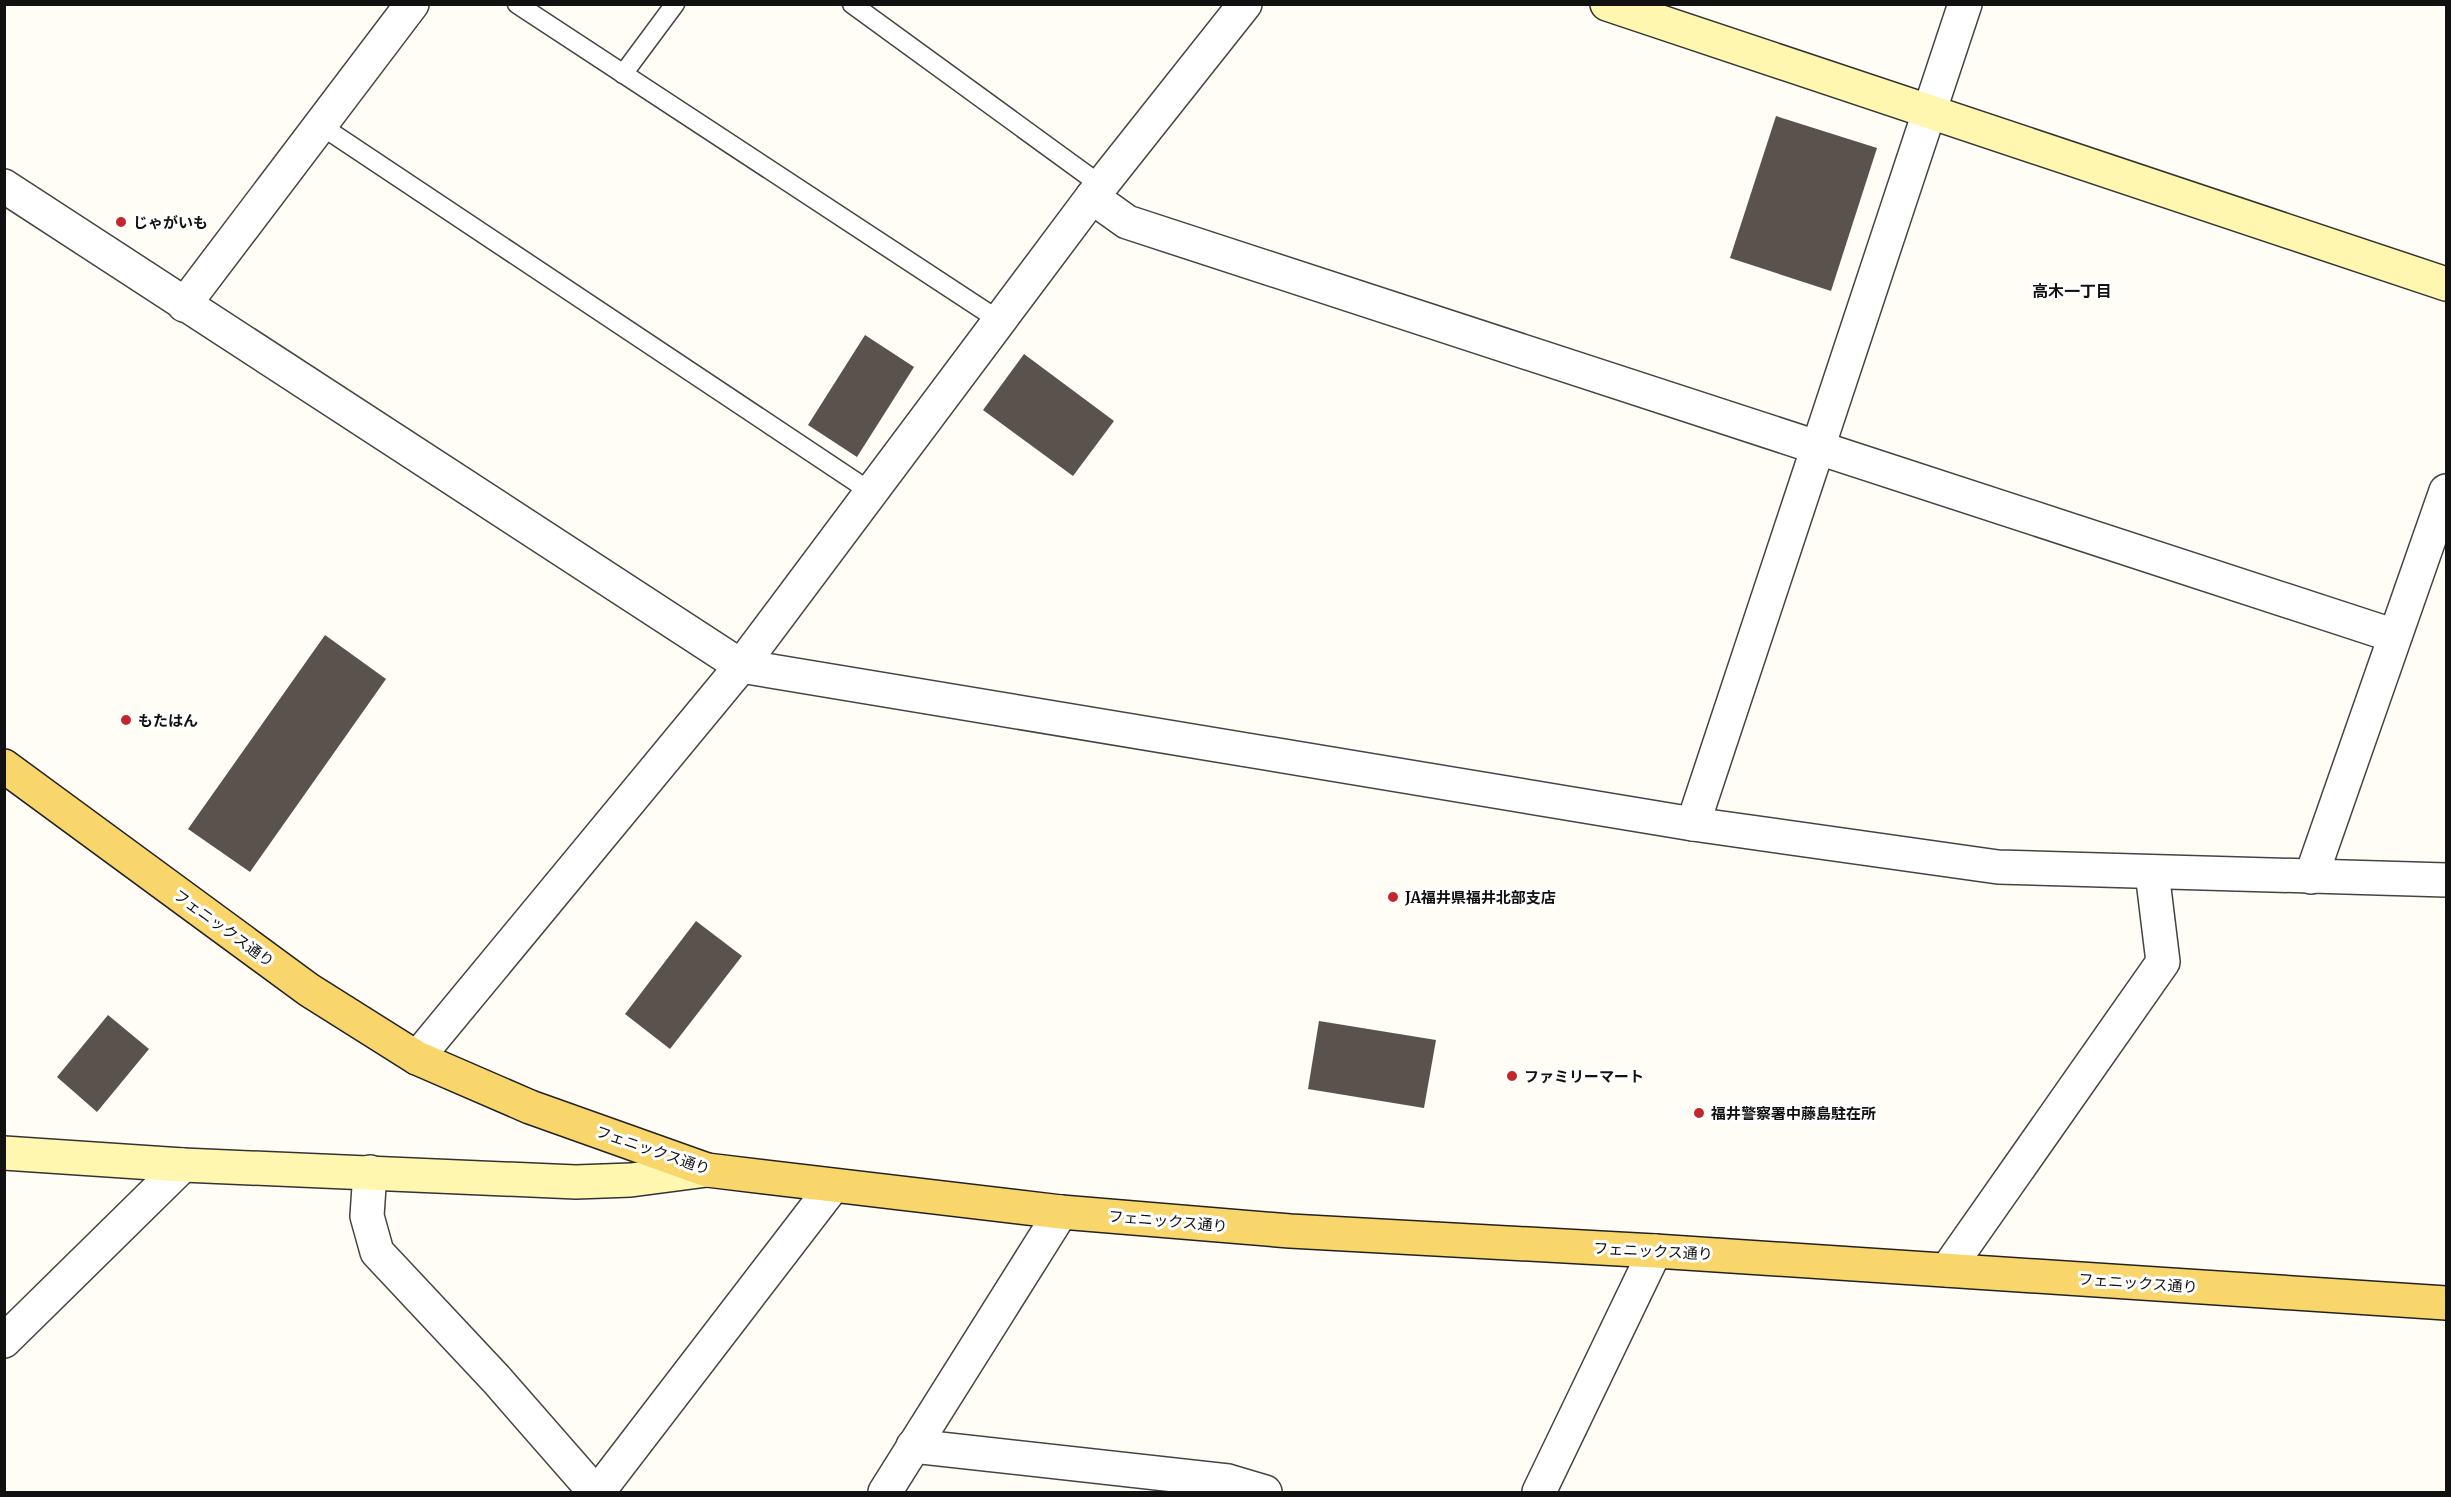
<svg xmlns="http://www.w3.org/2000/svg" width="2451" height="1497" font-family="Merriweather,'Noto Sans JP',serif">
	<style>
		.building { fill: #5a524d }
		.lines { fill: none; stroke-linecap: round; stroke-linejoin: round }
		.lane-casing { stroke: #444; stroke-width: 21 }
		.street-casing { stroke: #444; stroke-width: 36 }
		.secondary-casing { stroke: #333; stroke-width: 36 }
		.primary-casing { stroke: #222; stroke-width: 36 }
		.lane { stroke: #fff; stroke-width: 18 }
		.street { stroke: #fff; stroke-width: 33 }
		.secondary { stroke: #fff6b0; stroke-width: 33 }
		.primary { stroke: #f9d66b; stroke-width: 33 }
		.poi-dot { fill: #c4262e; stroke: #fff; stroke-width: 2 }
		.labels { text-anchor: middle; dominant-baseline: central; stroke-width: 6; stroke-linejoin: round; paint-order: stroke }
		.poi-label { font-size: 15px; font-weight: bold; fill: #111; stroke: #fff; text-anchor: start }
		.street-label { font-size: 15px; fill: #111; stroke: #fff }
		.neighbourhood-label { font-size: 16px; font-weight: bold; fill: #111; stroke: #fff }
	</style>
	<rect width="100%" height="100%" fill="#fffdf5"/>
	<g class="building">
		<polygon points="1776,116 1877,148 1831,291 1730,258"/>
		<polygon points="865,335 914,367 857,457 808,425"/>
		<polygon points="1024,354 1114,421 1073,476 983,410"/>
		<polygon points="325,635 386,679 250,872 188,829"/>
		<polygon points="696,921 742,956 670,1049 625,1014"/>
		<polygon points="108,1015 149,1049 97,1112 57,1077"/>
		<polygon points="1319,1021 1436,1040 1424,1108 1308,1089"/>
	</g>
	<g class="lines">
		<g class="lane-casing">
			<g id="lane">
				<polyline points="517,4 1000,321"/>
				<polyline points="852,4 1102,186"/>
				<polyline points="623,74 675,4"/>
				<polyline points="320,125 871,492"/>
			</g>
		</g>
		<g class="street-casing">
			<g id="street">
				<polyline points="4,186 741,666 1693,824 1998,867 2446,880"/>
				<polyline points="1092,197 1127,222 2395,636"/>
				<polyline points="184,305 412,4"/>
				<polyline points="1693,824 1965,4"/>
				<polyline points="2311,877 2446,491"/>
				<polyline points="417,1058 741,666 1092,197 1245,4"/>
				<polyline points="370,1172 367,1216 377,1252 497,1380 595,1492"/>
				<polyline points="1947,1270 2163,962 2152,872"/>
				<polyline points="4,1341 183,1165"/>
				<polyline points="913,1446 1228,1481 1265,1492"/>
				<polyline points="598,1492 832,1187"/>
				<polyline points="885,1492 1061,1212"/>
				<polyline points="1539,1492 1655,1251"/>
			</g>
		</g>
		<g class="secondary-casing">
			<g id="secondary">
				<polyline points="1607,4 2446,284"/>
				<polyline points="4,1153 183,1165 576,1182 631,1180 707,1170"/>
			</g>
		</g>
		<g class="primary-casing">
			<polyline id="primary" points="4,766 309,990 417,1058 530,1107 707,1170 1061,1212 1290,1231 1655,1251 2446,1303"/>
		</g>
		<use href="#lane" class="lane"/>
		<use href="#street" class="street"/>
		<use href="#secondary" class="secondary"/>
		<use href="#primary" class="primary"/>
	</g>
	<g class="poi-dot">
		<circle cx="121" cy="222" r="6"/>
		<circle cx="126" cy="720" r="6"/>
		<circle cx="1393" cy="897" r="6"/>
		<circle cx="1512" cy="1076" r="6"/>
		<circle cx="1699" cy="1113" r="6"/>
	</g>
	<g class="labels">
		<g class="poi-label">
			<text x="133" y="222">じゃがいも</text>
			<text x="138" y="720">もたはん</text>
			<text x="1405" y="897">JA福井県福井北部支店</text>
			<text x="1524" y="1076">ファミリーマート</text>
			<text x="1711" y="1113">福井警察署中藤島駐在所</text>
		</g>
		<g class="street-label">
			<text transform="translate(224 928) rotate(36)">フェニックス通り</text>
			<text transform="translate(653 1150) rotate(19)">フェニックス通り</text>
			<text transform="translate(1168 1221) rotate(5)">フェニックス通り</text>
			<text transform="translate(1653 1251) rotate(3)">フェニックス通り</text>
			<text transform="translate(2138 1283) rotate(4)">フェニックス通り</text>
		</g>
		<g class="neighbourhood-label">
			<text x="2072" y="291">高木一丁目</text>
		</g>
	</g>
	<rect width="2451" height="1497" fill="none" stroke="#111111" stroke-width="12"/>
</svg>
